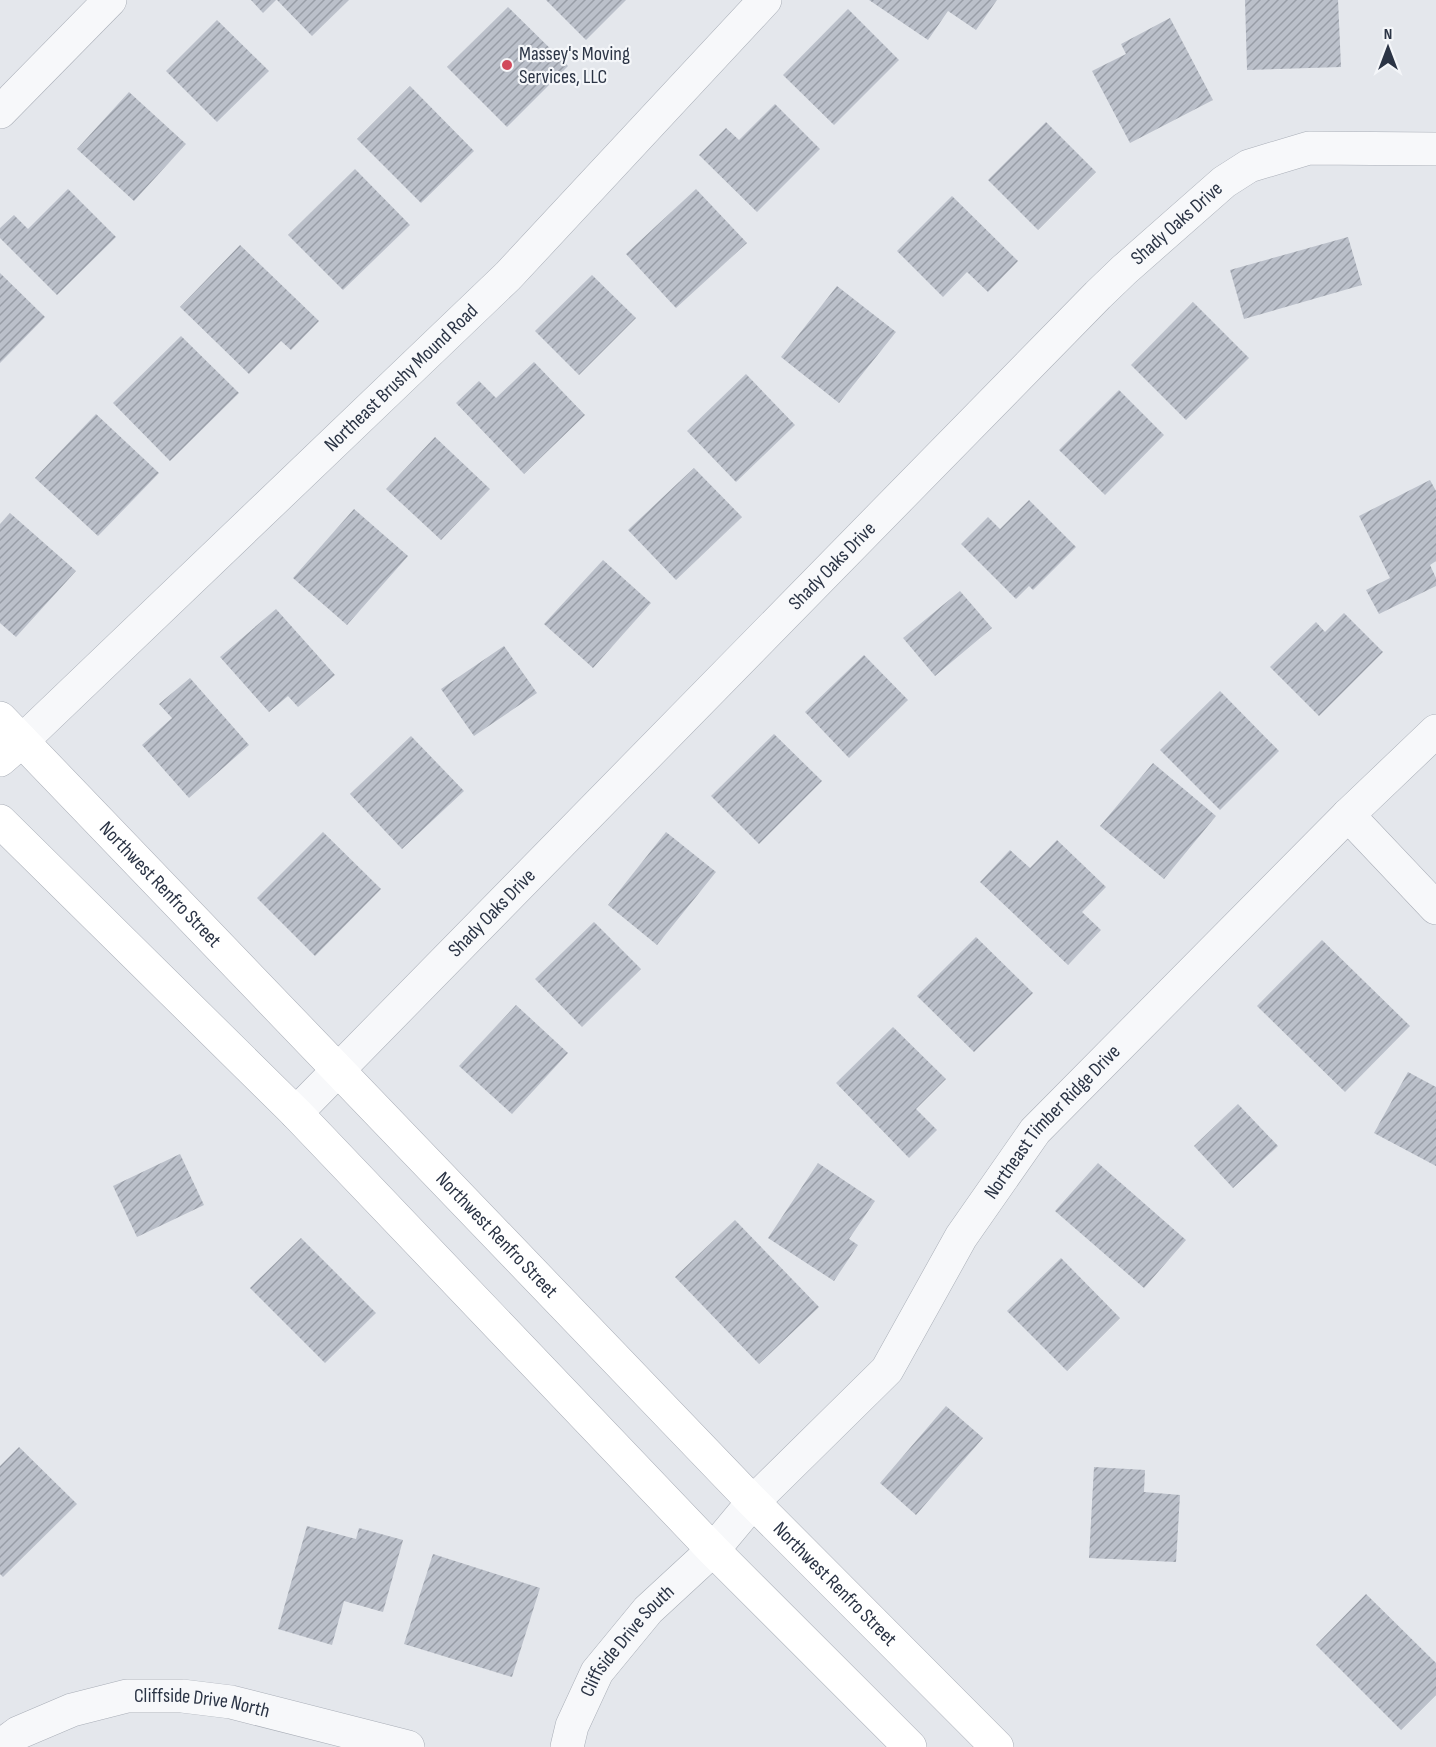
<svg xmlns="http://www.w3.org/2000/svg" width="1436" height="1747" font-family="'Sofia Sans Condensed',sans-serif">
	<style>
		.building { fill: url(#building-hatch) }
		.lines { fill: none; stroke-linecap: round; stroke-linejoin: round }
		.minor-casing { stroke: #a9aeb7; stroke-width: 34 }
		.tertiary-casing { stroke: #a9aeb7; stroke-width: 34 }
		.secondary-casing { stroke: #a9aeb7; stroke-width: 34 }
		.minor { stroke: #f7f8fa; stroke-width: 33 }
		.tertiary { stroke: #f7f8fa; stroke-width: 33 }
		.secondary { stroke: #fff; stroke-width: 33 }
		.poi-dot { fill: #d1495b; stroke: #f4f6f9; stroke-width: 2 }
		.labels { text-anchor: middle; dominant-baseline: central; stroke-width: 4.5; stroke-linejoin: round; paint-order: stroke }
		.poi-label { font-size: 20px; fill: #2b3445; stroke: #f4f6f9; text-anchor: start }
		.street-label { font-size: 20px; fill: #2b3445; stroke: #f4f6f9 }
	</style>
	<defs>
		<pattern id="building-hatch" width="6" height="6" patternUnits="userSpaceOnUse" patternTransform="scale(1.5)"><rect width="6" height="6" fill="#bbc0ca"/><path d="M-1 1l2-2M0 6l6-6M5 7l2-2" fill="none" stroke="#989da6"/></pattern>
	</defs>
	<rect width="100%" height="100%" fill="#e4e7ec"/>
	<g class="building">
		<polygon points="251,0 276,0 263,13"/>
		<polygon points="277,0 349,0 312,36"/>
		<polygon points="546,0 626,0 586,40"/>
		<polygon points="869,0 997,0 976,30 948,11 928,40"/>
		<polygon points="1245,0 1338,0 1341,67 1247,70"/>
		<polygon points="508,7 568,66 507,127 447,67"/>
		<polygon points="848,9 899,60 834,125 783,75"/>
		<polygon points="1170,18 1213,100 1130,143 1092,71 1126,54 1121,44"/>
		<polygon points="217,20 269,71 217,122 166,71"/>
		<polygon points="410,86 474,151 421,203 357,139"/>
		<polygon points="129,92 186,144 134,201 77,149"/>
		<polygon points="775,104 820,149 757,212 699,155 726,128 739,140"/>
		<polygon points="1046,122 1096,172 1038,230 988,180"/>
		<polygon points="355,169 410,225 343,290 288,235"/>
		<polygon points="68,189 116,237 57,295 0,238 0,228 14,215 28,229"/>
		<polygon points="696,189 747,243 676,308 626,254"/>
		<polygon points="952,196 1018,261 988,292 967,272 943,297 897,251"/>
		<polygon points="1348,237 1362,285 1244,319 1230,270"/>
		<polygon points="240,245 319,321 291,350 281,341 249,374 180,307"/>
		<polygon points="0,273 45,317 0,363"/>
		<polygon points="592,275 636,318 579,375 535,331"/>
		<polygon points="837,286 896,332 839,403 781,357"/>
		<polygon points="1193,302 1249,358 1186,420 1131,365"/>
		<polygon points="181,336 239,393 170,461 113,403"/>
		<polygon points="534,362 585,415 524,474 456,403 479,381 496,398"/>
		<polygon points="746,374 795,425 736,482 687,431"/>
		<polygon points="1119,390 1164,435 1105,495 1059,450"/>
		<polygon points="96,414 159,473 98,536 35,478"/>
		<polygon points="435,437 490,489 441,540 386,489"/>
		<polygon points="694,468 742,517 676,580 628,530"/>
		<polygon points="1430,480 1436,491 1436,561 1430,565 1436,578 1436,586 1379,614 1366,590 1390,578 1359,516"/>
		<polygon points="1029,500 1076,547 1033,590 1029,586 1016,599 961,544 988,517 1000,529"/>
		<polygon points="354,509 408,556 347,625 293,578"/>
		<polygon points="10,513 76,571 16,637 0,623 0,524"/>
		<polygon points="603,560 651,603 593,668 544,624"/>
		<polygon points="960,591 992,628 935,676 903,638"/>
		<polygon points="276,609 335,675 298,707 288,696 269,712 220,657"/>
		<polygon points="1344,613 1383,652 1319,716 1270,667 1316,622 1325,632"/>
		<polygon points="504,646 537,693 474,736 441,689"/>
		<polygon points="864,655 908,700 849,758 805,712"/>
		<polygon points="190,678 249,745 189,798 142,745 172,718 159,704"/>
		<polygon points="1220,691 1279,751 1220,810 1160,750"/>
		<polygon points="774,734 822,781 759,844 711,796"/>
		<polygon points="411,736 464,791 402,849 350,794"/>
		<polygon points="1153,763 1216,816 1164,879 1100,826"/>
		<polygon points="323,832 381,889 315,956 257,898"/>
		<polygon points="666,832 716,872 657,945 608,905"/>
		<polygon points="1057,840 1106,887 1082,912 1101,930 1068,965 980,882 1010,850 1030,868"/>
		<polygon points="594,922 641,969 582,1027 535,979"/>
		<polygon points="976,937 1033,993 974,1052 917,996"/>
		<polygon points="1322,940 1410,1026 1345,1092 1257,1006"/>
		<polygon points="516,1005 568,1053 512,1114 459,1066"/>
		<polygon points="893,1027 946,1079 916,1109 937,1130 909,1158 836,1083"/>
		<polygon points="1408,1072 1436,1087 1436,1166 1374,1133"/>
		<polygon points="1238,1104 1278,1146 1233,1188 1194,1146"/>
		<polygon points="180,1154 204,1205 137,1237 113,1186"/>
		<polygon points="818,1163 875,1201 849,1239 858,1245 834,1281 768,1238"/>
		<polygon points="1098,1163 1186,1240 1144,1288 1055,1211"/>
		<polygon points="735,1220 819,1307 759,1364 675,1277"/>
		<polygon points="301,1238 376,1313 325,1363 250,1288"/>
		<polygon points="1061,1258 1120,1318 1067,1371 1007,1311"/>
		<polygon points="946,1406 983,1438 916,1515 880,1483"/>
		<polygon points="19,1447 77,1504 3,1577 0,1574 0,1466"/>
		<polygon points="1094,1467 1145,1470 1144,1492 1180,1495 1176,1562 1089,1558"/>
		<polygon points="307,1526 356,1539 359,1528 403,1540 383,1612 344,1601 332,1645 278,1629"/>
		<polygon points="433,1554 540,1588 512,1677 404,1644"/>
		<polygon points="1366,1594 1436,1663 1436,1695 1401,1730 1316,1645"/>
	</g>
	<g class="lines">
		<g class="minor-casing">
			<g id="minor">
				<path id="s1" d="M 22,741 L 508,276 L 765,0"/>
				<polyline points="1348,815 1436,908"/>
				<path id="s2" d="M 296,1113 L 1098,295 L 1124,270 L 1224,182 L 1249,166 L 1309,148 L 1436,149"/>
				<path id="s3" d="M 0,1746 L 18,1733 L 72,1710 L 127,1696 L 182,1696 L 231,1702 L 408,1747"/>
				<path id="s4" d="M 567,1747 L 572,1726 L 597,1672 L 648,1610 L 713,1550 L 753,1502 L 887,1370 L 961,1237 L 1035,1131 L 1348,815 L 1436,731"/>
			</g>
		</g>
		<g class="tertiary-casing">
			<polyline id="tertiary" points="0,112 110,0"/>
		</g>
		<g class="secondary-casing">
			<g id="secondary">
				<path id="s5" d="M 0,718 L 753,1502 L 997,1747"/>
				<polyline points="0,760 22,741"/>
				<polyline points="0,821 296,1113 713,1550 910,1747"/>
			</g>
		</g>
		<use href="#minor" class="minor"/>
		<use href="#tertiary" class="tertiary"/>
		<use href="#secondary" class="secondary"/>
	</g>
	<circle class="poi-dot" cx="507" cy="65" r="6"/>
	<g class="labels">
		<g class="poi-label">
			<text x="519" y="54">Massey's Moving<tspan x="519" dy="23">Services, LLC</tspan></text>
		</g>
		<g class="street-label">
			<text stroke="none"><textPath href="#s2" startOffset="1252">Shady Oaks Drive</textPath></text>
			<text stroke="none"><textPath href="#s1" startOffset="525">Northeast Brushy Mound Road</textPath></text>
			<text stroke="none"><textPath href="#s2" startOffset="766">Shady Oaks Drive</textPath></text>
			<text stroke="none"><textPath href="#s5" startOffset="231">Northwest Renfro Street</textPath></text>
			<text stroke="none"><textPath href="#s2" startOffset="280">Shady Oaks Drive</textPath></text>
			<text stroke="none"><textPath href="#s4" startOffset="800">Northeast Timber Ridge Drive</textPath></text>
			<text stroke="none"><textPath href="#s5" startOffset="717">Northwest Renfro Street</textPath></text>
			<text stroke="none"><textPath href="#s5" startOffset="1203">Northwest Renfro Street</textPath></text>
			<text stroke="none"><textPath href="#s4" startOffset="124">Cliffside Drive South</textPath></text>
			<text stroke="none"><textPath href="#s3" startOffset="213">Cliffside Drive North</textPath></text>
		</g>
	</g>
	<g transform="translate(1388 48)" stroke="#f4f6f9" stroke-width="4.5" paint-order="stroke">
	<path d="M0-4.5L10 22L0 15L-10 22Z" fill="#2b3445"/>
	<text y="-9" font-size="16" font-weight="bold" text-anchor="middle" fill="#2b3445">N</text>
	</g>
</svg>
